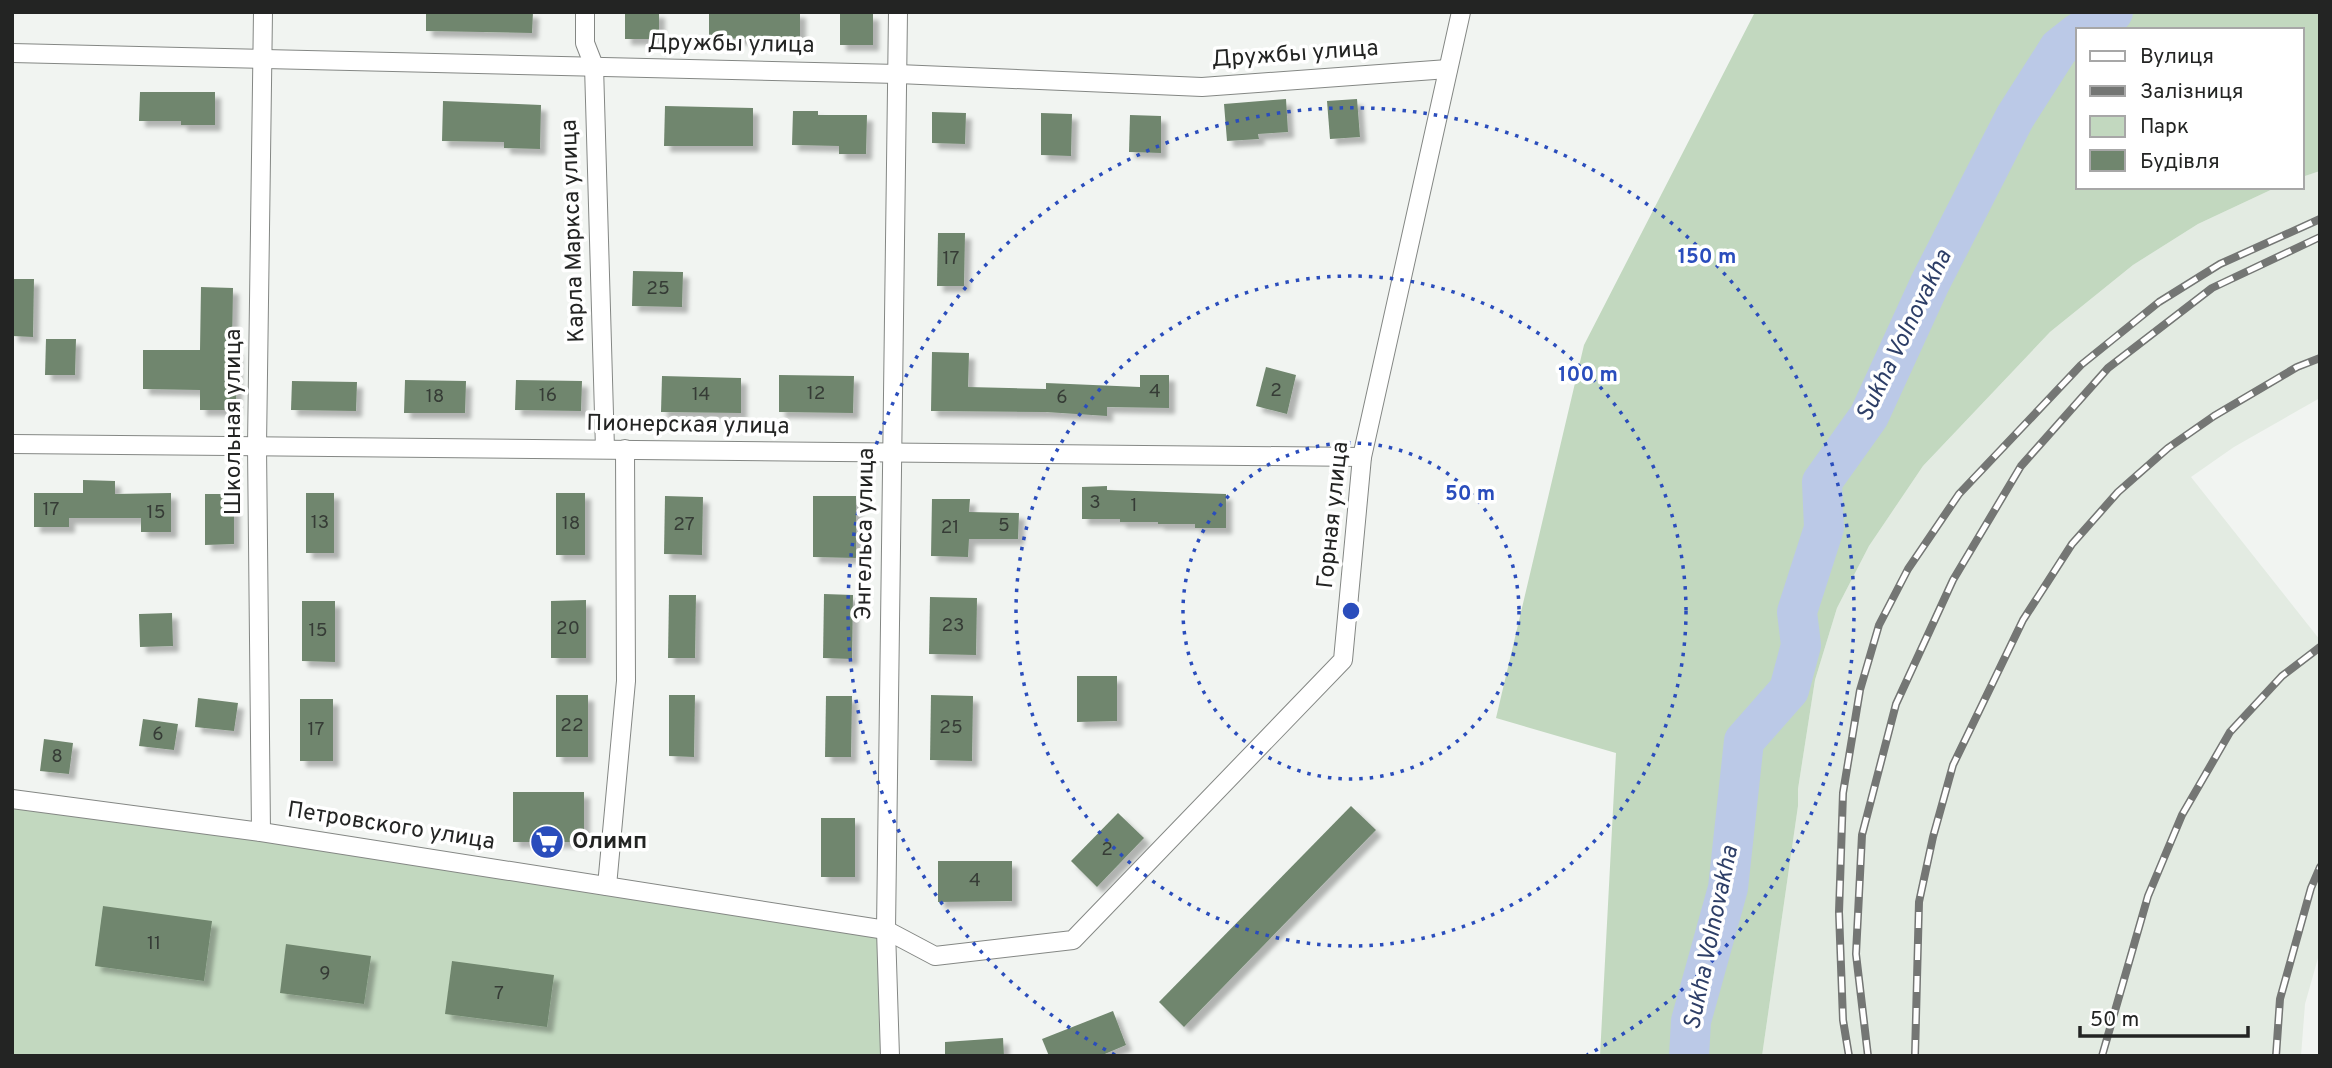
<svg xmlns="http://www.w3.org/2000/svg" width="2332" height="1068" font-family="Overpass,sans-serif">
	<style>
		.built { fill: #e3ebe2 }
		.green { fill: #c2d8bf }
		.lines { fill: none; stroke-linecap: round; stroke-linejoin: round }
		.river { stroke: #bbc9e7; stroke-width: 40 }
		.building { fill: #70866e; filter: url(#shadow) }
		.minor-casing { stroke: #848784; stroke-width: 20 }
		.minor { stroke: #fff; stroke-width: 18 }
		.rail-casing { stroke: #747674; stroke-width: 8 }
		.rail { stroke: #fff; stroke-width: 5; stroke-dasharray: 16; stroke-linecap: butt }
		.ring { fill: none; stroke: #2a4dbc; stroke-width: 3.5; stroke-dasharray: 3.5 7 }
		.labels { text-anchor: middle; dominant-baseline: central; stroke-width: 7; stroke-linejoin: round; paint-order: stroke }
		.number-label { font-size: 19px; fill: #363c36 }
		.street-label { font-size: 23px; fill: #232423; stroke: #fff }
		.poi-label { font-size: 23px; font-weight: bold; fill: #232423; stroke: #fff; text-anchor: start }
		.water-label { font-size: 24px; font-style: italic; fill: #2d3e67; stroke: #fff }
		.centre { fill: #2a4dbc; stroke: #fff; stroke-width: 3.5 }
		.ring-label { font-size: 21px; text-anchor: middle; font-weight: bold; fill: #2a4dbc; stroke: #fff; stroke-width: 7; stroke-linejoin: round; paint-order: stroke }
	</style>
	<defs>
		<filter id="shadow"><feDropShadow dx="6" dy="6" stdDeviation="2" flood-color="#0004"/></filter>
	</defs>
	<rect width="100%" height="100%" fill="#f1f4f1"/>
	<polygon class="built" points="2320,171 2320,398 2234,447 2191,477 2320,640 2320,951 2305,1004 2301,1056 1762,1056 1798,806 1798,789 1815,680 1837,608 1869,546 1923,466 2050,332 2133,265 2198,224 2277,187 2302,187 2302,177"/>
	<g class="green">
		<polygon points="1755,12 2320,12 2320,171 2302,177 2302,30 2078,30 2078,187 2277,187 2198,224 2133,265 2050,332 1923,466 1869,546 1837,608 1815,680 1798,789 1798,806 1762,1056 1600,1056 1616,753 1496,718 1584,345"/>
		<polygon points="12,799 886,930 890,1056 12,1056"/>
	</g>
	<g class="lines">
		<g class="river">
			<polyline points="2083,30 2113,12"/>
			<polyline points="1689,1056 1691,1021 1728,888 1744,741 1789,690 1801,645 1797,612 1824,528 1822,482 1869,416 1930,283 2015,117 2059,48 2078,33"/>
		</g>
	</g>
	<g class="building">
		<polygon points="426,12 533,12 532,33 426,31"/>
		<rect x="625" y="12" width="34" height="27"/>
		<polygon points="709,12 800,12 800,40 709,38"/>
		<rect x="840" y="14" width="33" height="31"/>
		<polygon points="140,92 215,92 215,125 181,125 181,121 139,121"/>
		<polygon points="1286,99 1288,132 1258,134 1259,139 1227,141 1224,104"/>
		<polygon points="1357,99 1360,137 1330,139 1327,101"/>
		<polygon points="443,101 541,105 540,149 504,148 504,142 442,141"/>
		<polygon points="665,106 753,108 753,146 664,146"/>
		<polygon points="793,111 818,111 818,115 867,115 866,154 839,154 839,146 792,145"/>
		<polygon points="932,112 966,113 965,144 932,143"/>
		<polygon points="1041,113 1072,114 1071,156 1041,155"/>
		<polygon points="1130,115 1161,116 1161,153 1129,152"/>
		<polygon points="938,233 965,233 964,286 937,286"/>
		<polygon points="633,271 683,272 682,307 632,306"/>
		<polygon points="12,279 34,279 33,337 12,336"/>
		<polygon points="201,287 233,288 232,349 237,349 236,410 200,410 200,390 143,389 143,350 200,350"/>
		<polygon points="46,339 76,339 75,375 45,375"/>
		<polygon points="932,352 969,353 968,387 1046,389 1046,383 1140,387 1140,375 1169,375 1169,408 1107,407 1107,416 1046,412 931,411"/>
		<polygon points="1266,367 1296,375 1287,414 1256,406"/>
		<polygon points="779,375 854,376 853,413 779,412"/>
		<polygon points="662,376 741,378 741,413 661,412"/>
		<polygon points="405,380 466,381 465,413 404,413"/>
		<polygon points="516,380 582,381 581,411 515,410"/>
		<polygon points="292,381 357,382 356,411 291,410"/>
		<polygon points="83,480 115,481 115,494 171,493 171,532 141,532 141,518 69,518 69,527 34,527 34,493 83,493"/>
		<polygon points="1107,486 1107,490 1226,494 1226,528 1195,528 1195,524 1158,524 1158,522 1120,522 1120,519 1082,519 1082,487"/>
		<rect x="306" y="493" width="28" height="60"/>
		<rect x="556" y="493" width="29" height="62"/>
		<polygon points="205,494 234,494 234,544 205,545"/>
		<polygon points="665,496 703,497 702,555 664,554"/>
		<polygon points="813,496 856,496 856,558 813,557"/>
		<polygon points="932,499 970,499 969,512 1019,513 1018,539 969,539 968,557 931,556"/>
		<polygon points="824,594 853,595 852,659 823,658"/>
		<polygon points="669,595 696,595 695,658 668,658"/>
		<polygon points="930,597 977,598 976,655 929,654"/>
		<polygon points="586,600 586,658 551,658 551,601"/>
		<polygon points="302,601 335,601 335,662 302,661"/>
		<polygon points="172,613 173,646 140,647 139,614"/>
		<polygon points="1077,676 1117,676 1117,721 1077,722"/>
		<rect x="556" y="695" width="32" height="62"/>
		<polygon points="669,695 695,695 694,757 669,756"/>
		<polygon points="931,695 973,696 972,761 930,760"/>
		<polygon points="826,696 852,696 851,757 825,757"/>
		<polygon points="198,698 238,703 234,731 195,727"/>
		<rect x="300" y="699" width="33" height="62"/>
		<polygon points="143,719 178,724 174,750 139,746"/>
		<polygon points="44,739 73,743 69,774 40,771"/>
		<rect x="513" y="792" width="71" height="50"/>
		<polygon points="1351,806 1376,830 1184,1027 1159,1002"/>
		<polygon points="1118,813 1144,838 1097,887 1071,861"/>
		<rect x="821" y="818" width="34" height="59"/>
		<polygon points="938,861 1012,861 1012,901 938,902"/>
		<polygon points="103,906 212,921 204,981 95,966"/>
		<polygon points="286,944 371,956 364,1004 280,993"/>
		<polygon points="452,961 554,975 547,1027 445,1014"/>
		<polygon points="1113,1011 1126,1045 1100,1056 1049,1056 1042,1039"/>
		<polygon points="1003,1038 1004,1056 945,1056 945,1042"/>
	</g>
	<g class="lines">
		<g class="minor-casing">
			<g id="minor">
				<polyline points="585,12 585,43 594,66 605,449"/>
				<polyline points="12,53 898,74 1202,87 1448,69"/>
				<polyline points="12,444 1362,457"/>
				<polyline points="12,799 261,832 886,930 935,956 1073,940 1343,660 1362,457 1461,12"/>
				<polyline points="261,832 257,446 263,12"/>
				<polyline points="607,886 626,681 625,449"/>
				<polyline points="890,1056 886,930 898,12"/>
			</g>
		</g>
		<use href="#minor" class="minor"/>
		<g class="rail-casing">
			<g id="rail">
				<polyline points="1849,1056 1843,1020 1839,912 1843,793 1860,690 1879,625 1908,569 1959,494 2081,365 2159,302 2220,264 2320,219"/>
				<polyline points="1868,1056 1856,954 1862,835 1896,704 1953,580 2021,466 2108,368 2212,288 2320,237"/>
				<polyline points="1915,1056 1919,902 1933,837 1953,765 2023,620 2072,544 2118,492 2168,448 2214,416 2297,367 2320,358"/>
				<polyline points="2102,1056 2148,896 2182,815 2230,732 2282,676 2320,647"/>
				<polyline points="2276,1056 2280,999 2311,888 2320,867"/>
			</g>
		</g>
		<use href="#rail" class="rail"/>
	</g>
	<g class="ring">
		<circle cx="1351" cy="611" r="168"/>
		<circle cx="1351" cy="611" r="335"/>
		<path d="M1115 1055A503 503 0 1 1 1587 1055"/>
	</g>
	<defs>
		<g id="supermarket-disc" transform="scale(1.75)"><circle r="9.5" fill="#2a4dbc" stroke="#fff"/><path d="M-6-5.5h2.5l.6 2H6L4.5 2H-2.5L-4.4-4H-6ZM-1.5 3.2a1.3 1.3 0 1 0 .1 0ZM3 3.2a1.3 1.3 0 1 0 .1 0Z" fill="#fff"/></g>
	</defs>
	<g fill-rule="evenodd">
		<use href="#supermarket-disc" x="547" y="842"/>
	</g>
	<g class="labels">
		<g class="number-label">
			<text x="951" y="259">17</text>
			<text x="658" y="289">25</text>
			<text x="1276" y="391">2</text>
			<text x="1155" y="392">4</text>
			<text x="816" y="394">12</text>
			<text x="701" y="395">14</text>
			<text x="548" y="396">16</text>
			<text x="435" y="397">18</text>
			<text x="1062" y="398">6</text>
			<text x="1095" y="503">3</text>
			<text x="1134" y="506">1</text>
			<text x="51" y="510">17</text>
			<text x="156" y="513">15</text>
			<text x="320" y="523">13</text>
			<text x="571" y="524">18</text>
			<text x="684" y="525">27</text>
			<text x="1004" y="526">5</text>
			<text x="950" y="528">21</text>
			<text x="953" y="626">23</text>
			<text x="568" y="629">20</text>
			<text x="318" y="631">15</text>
			<text x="572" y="726">22</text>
			<text x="951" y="728">25</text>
			<text x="316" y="730">17</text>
			<text x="158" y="735">6</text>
			<text x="57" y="757">8</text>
			<text x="1107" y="850">2</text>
			<text x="975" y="881">4</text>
			<text x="154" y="944">11</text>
			<text x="325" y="974">9</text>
			<text x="499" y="994">7</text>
		</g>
		<g class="street-label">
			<text transform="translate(731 45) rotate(1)">Дружбы улица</text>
			<text transform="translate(1295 55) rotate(-4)">Дружбы улица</text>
			<text transform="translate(574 231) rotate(-92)">Карла Маркса улица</text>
			<text transform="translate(234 422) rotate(-90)">Школьная улица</text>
			<text transform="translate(688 426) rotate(1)">Пионерская улица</text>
			<text transform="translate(1334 515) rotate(-84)">Горная улица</text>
			<text transform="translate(866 534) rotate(-89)">Энгельса улица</text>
			<text transform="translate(391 827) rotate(9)">Петровского улица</text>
		</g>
		<g class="poi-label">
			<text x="572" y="842">Олимп</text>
		</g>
		<g class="water-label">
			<text transform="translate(1905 336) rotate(-64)">Sukha Volnovakha</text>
			<text transform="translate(1712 938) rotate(-78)">Sukha Volnovakha</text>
		</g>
	</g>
	<circle cx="1351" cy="611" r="10" class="centre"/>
	<g class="ring-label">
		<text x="1707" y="263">150 m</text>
		<text x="1588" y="381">100 m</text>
		<text x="1470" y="500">50 m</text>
	</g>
	<rect width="2332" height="1068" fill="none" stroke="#232423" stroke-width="28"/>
	<rect x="2076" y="28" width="228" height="161" fill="#ffffff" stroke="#a7a7a7" stroke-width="2"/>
	<rect x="2090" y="51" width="35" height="10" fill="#ffffff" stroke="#a7a7a7" stroke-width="2"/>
	<text x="2140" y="63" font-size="21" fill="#232423">Вулиця</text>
	<rect x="2090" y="86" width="35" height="10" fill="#747674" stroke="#a7a7a7" stroke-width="2"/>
	<text x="2140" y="98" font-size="21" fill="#232423">Залізниця</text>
	<rect x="2090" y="116" width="35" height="21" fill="#c2d8bf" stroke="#a7a7a7" stroke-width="2"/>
	<text x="2140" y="133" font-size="21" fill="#232423">Парк</text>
	<rect x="2090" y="150" width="35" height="21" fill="#70866e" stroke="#a7a7a7" stroke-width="2"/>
	<text x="2140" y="168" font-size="21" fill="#232423">Будівля</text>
	<path d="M2080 1026v10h168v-10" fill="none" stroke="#232423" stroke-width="3.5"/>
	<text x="2090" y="1026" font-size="21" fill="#232423" stroke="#ffffff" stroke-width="5" paint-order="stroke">50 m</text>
</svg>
